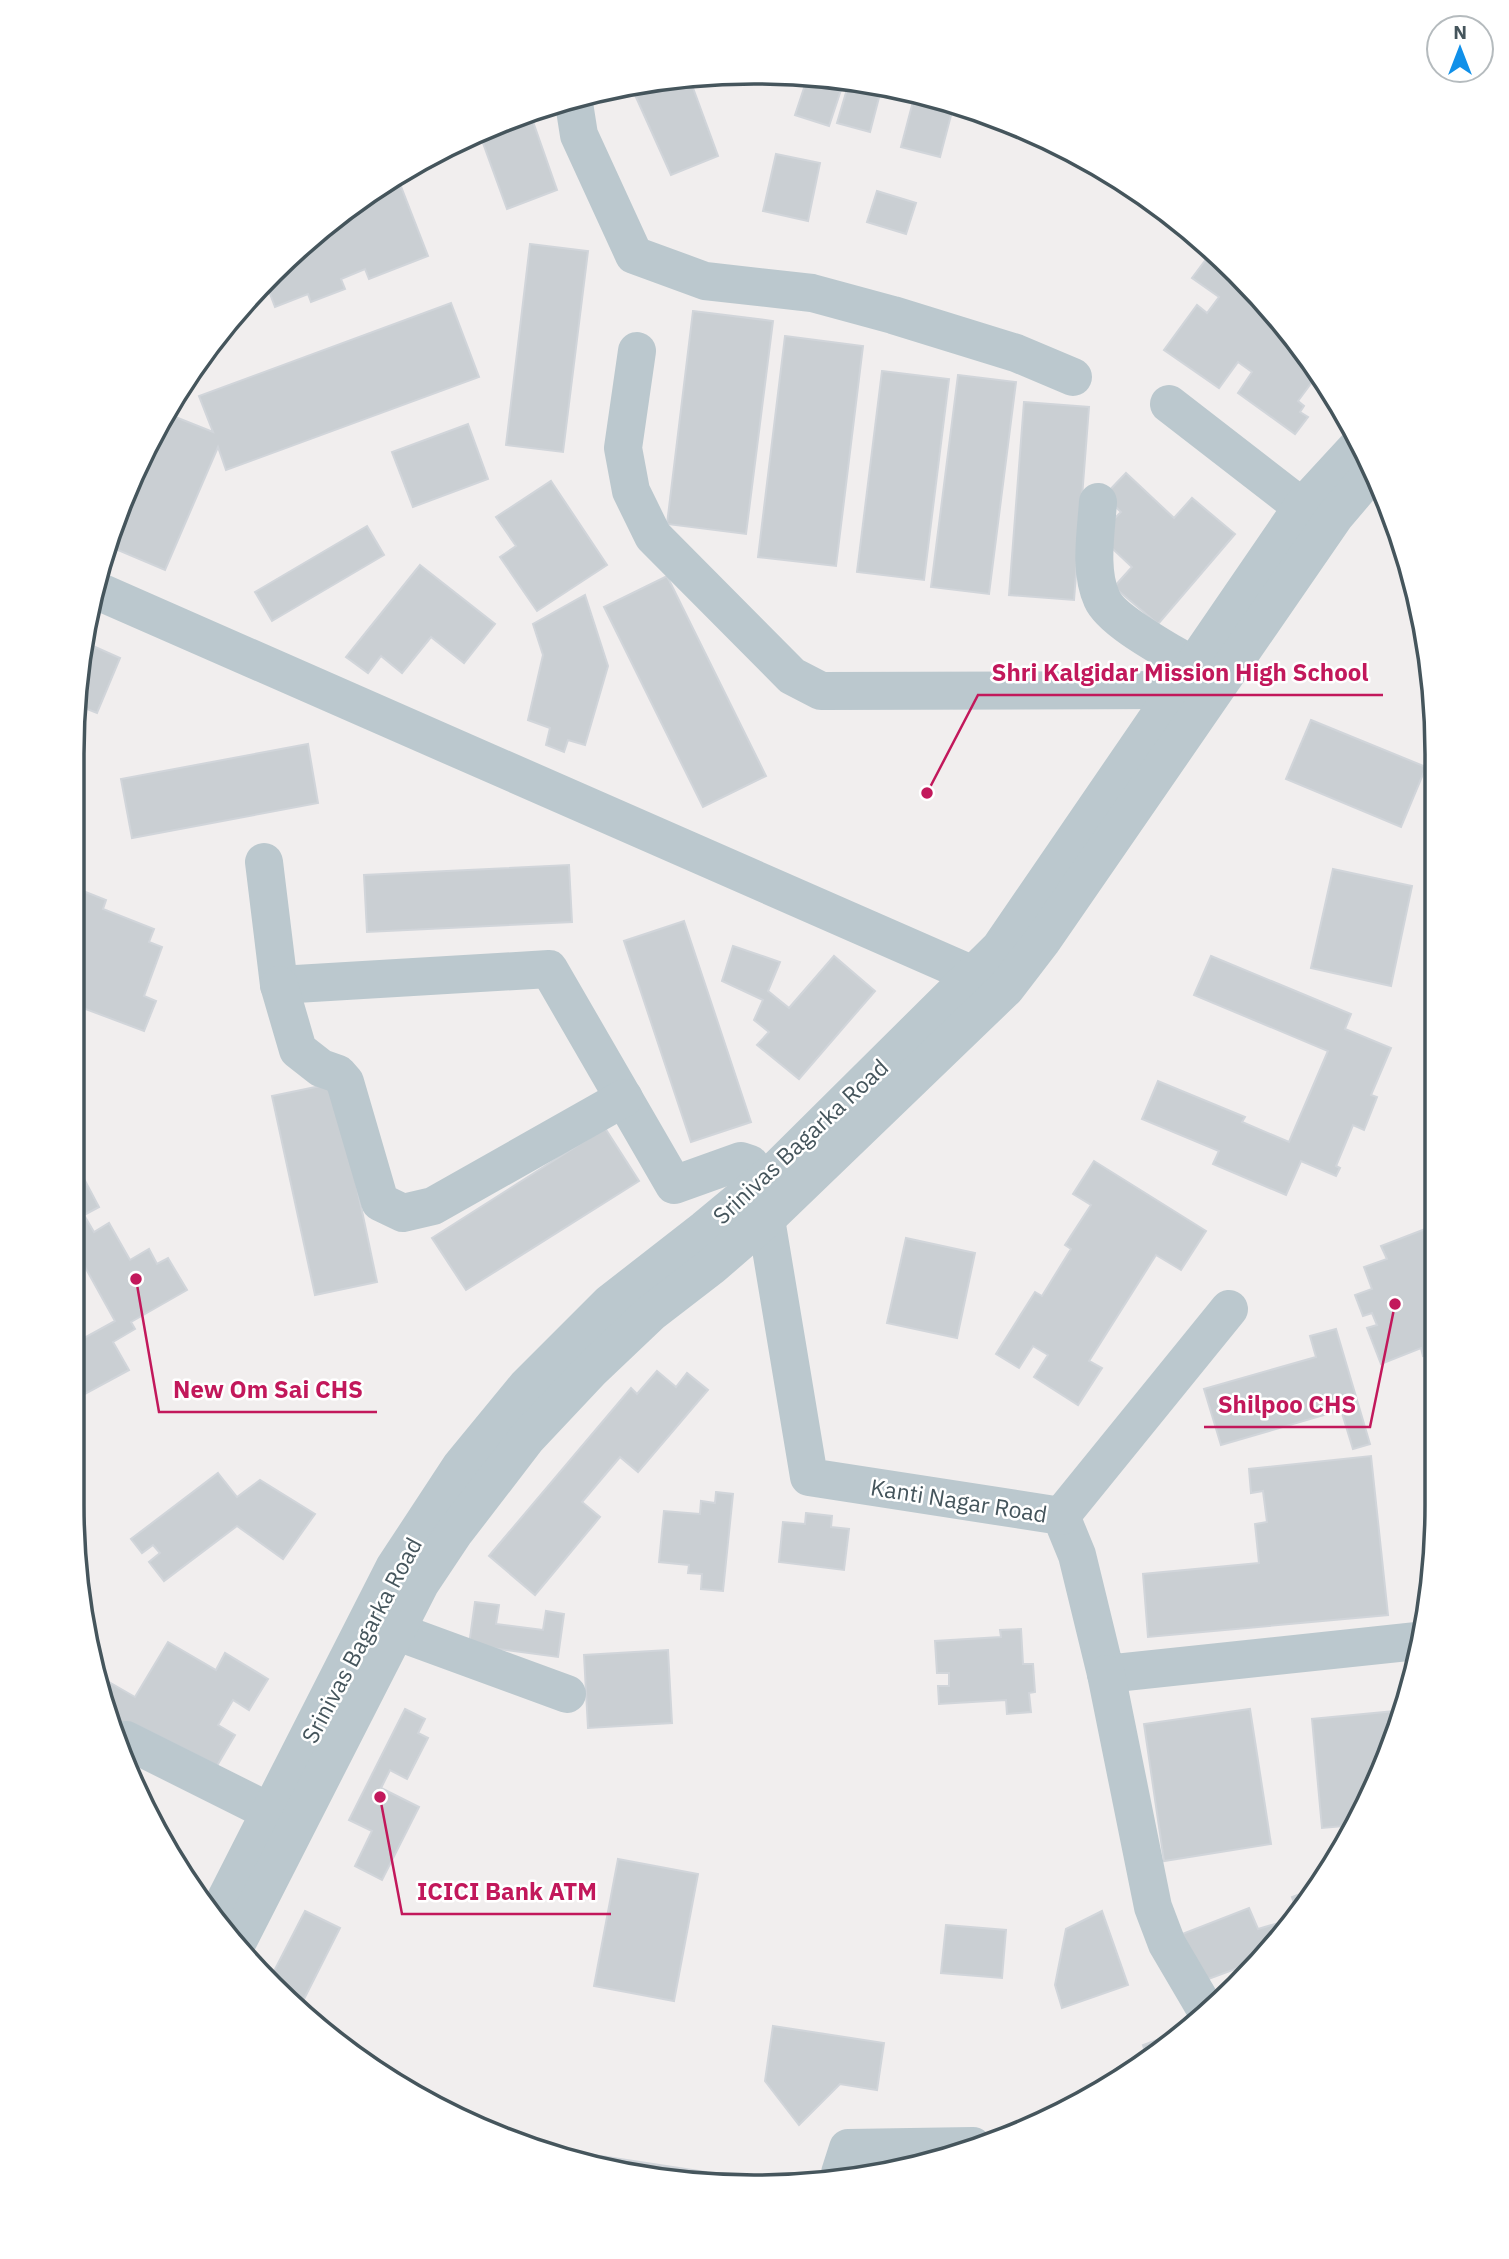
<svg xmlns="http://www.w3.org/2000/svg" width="1509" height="2259" font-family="'IBM Plex Sans',sans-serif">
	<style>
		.building { fill: #cacfd3; stroke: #d1d5da; stroke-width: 2 }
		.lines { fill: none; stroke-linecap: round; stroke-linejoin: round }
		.minor { stroke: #bbc8ce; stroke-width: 38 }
		.labels { text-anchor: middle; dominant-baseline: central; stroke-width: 5; stroke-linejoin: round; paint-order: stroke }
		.street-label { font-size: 23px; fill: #45555c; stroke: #fff }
		.rim { fill: none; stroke: #45555c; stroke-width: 3.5 }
		.leader { fill: none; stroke: #c2185b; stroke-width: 2.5 }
		.callout-dot { fill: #c2185b; stroke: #fff; stroke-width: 2.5 }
		.callout-label { font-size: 24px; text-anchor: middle; font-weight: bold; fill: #c2185b; stroke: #fff; stroke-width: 5; stroke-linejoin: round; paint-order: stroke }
	</style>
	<rect width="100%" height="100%" fill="#f1eeee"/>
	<g class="building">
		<polygon points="808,76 845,78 829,126 795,115"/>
		<polygon points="689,77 718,156 671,175 631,86"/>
		<polygon points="850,79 882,86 870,132 837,123"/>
		<polygon points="915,94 954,104 940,157 901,147"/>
		<polygon points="530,113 557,190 507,209 479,132"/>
		<polygon points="776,154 820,163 808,221 763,211"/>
		<polygon points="394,179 397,185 400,184 428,256 369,279 365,269 341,279 345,289 311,302 308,294 275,307 267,286 257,290 318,233 324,230 323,228 339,213"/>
		<polygon points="877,191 916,203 906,234 867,222"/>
		<polygon points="530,244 588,251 563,452 506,445"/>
		<polygon points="1213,250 1296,339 1318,374 1298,401 1304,406 1300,412 1308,417 1295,434 1238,393 1252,372 1238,362 1219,388 1164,350 1197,305 1207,313 1219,297 1192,278"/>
		<polygon points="451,303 479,377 226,470 218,447 165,570 113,548 142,453 168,414 213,432 199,396"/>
		<polygon points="693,311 773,321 746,534 667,524"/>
		<polygon points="785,336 863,346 836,566 758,557"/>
		<polygon points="882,371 949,379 924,580 857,572"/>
		<polygon points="958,375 1016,382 989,594 931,587"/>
		<polygon points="1024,402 1089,407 1074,600 1009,595"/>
		<polygon points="468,424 488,479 413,507 392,452"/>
		<polygon points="1126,473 1174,518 1192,498 1235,534 1158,624 1114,587 1132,567 1098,535 1121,512 1104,496"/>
		<polygon points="551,481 607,565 537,611 500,557 516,546 496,517"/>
		<polygon points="367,526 384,555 272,621 255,592"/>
		<polygon points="420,565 495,624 464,663 431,637 402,673 381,656 368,673 346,657"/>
		<polygon points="667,576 766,776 703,807 604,607"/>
		<polygon points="585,595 608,666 585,745 568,740 564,752 546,745 550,728 528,720 543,655 533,624"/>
		<polygon points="84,642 120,658 97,713 77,705 78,665"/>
		<polygon points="1311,720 1426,767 1401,827 1286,779"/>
		<polygon points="308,744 318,803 132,838 121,779"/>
		<polygon points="569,865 572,922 367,932 364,875"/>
		<polygon points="1333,869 1412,886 1391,986 1311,968"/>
		<polygon points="78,889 106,900 103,909 154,929 149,942 162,947 144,996 156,1001 144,1031 75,1005 76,895"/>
		<polygon points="684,921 751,1122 691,1142 624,941"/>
		<polygon points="733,946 780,962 768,991 789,1008 834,956 875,991 799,1079 757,1045 769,1032 754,1020 763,1000 722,981"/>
		<polygon points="1211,956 1351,1014 1345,1029 1391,1048 1371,1095 1377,1097 1364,1130 1353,1125 1336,1166 1340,1168 1336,1176 1301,1161 1286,1195 1213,1164 1219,1151 1142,1119 1158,1081 1245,1117 1242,1122 1289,1142 1328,1051 1194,995"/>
		<polygon points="335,1083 377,1282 315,1295 272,1096"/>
		<polygon points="605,1128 639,1181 466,1290 432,1238"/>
		<polygon points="1094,1161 1206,1231 1181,1270 1156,1255 1089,1361 1102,1368 1078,1405 1034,1377 1048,1355 1033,1346 1019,1368 996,1354 1035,1292 1042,1296 1071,1249 1065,1245 1091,1205 1073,1194"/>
		<polygon points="82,1175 99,1207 84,1215 94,1232 109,1223 130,1260 149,1249 157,1264 168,1258 187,1290 131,1322 135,1329 113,1342 129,1370 85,1394 75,1375 73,1376 73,1344 115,1321 85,1267 73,1291 74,1179"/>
		<polygon points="1433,1226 1433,1353 1423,1356 1421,1348 1381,1364 1367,1328 1377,1325 1372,1313 1363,1316 1355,1295 1372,1289 1364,1267 1387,1259 1381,1246"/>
		<polygon points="906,1238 975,1253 957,1338 887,1323"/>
		<polygon points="1336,1329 1370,1444 1353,1449 1341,1410 1221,1445 1204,1389 1316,1357 1310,1336"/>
		<polygon points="657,1371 676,1387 687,1373 708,1390 638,1472 620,1457 582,1502 600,1517 535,1595 489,1556 631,1388 637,1394"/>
		<polygon points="1371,1456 1388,1615 1148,1637 1143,1574 1259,1563 1255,1524 1267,1522 1263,1491 1251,1493 1249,1469"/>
		<polygon points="218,1473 237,1497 260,1480 315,1514 283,1559 237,1526 164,1581 149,1562 160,1553 153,1545 142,1553 131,1539"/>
		<polygon points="716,1492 733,1494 723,1591 701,1589 702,1574 688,1573 689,1565 659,1562 664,1511 700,1514 701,1501 715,1503"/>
		<polygon points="806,1513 832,1516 831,1527 849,1529 844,1570 779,1562 783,1522 805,1524"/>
		<polygon points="475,1602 499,1605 496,1624 543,1630 546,1611 564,1614 558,1657 469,1645"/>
		<polygon points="1021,1629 1023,1664 1033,1664 1035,1692 1029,1693 1031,1712 1007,1714 1006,1700 939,1704 938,1686 949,1686 949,1673 937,1673 935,1641 1001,1637 1000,1630"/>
		<polygon points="168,1642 216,1670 225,1653 268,1679 249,1710 233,1700 218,1725 235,1735 211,1776 114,1719 110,1727 108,1724 100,1677 135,1697"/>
		<polygon points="668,1650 672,1723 588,1728 584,1655"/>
		<polygon points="405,1709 425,1719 418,1733 428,1738 407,1779 390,1770 381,1788 419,1807 382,1880 355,1866 372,1831 349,1820"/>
		<polygon points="1250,1709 1271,1844 1164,1861 1144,1724"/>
		<polygon points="1396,1711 1367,1806 1355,1825 1322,1828 1312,1719"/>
		<polygon points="618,1859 698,1874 674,2001 594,1986"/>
		<polygon points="1311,1890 1297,1912 1292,1897"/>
		<polygon points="1249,1908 1258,1929 1292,1919 1268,1955 1262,1959 1195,1984 1177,1936"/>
		<polygon points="305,1911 340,1928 301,2005 272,1975"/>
		<polygon points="1102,1911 1128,1985 1062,2008 1055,1985 1066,1929"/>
		<polygon points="946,1925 1006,1930 1002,1978 941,1973"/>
		<polygon points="773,2026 884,2043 877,2090 840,2084 799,2125 765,2081"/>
		<polygon points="1165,2037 1166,2039 1146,2054 1143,2045"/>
		<polygon points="581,2153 706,2172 704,2185 621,2174 580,2162"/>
	</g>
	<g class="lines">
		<g class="minor">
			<polyline points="573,97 579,135 634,255 705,281 812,293 893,315 1016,353 1073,377"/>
			<polyline points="637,351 623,448 631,491 653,536 792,676 821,691 1177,690"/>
			<polyline points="1169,404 1302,507"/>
			<path d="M 1098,502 C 1096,532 1089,571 1102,599 C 1112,622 1171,652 1193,666"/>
			<polyline points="100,592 973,975"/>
			<polyline points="264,862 279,985 549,969 674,1185 741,1161 750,1164 763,1181"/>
			<polyline points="279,985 298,1050 321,1068 338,1074 345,1082 380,1202 403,1213 433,1206 624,1098"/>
			<polyline points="766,1219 809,1477 1061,1516 1077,1555 1106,1674 1417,1641"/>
			<polyline points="1061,1516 1229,1309"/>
			<polyline points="395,1631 567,1694"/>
			<polyline points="1106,1674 1153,1907 1167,1944 1204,2007"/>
			<polyline points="126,1740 270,1812"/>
			<polyline points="217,1916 394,1568 461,1466 526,1387 610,1303 705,1229 775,1171 1000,948 1302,507 1361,443"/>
			<polyline points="239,1939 420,1584 454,1533 527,1438 591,1370 651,1313 712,1266 766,1219 1006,988 1042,941 1335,516 1374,470"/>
			<polyline points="840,2173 848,2148 973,2146"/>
		</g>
	</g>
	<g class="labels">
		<g class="street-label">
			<text transform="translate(800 1141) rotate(-43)">Srinivas Bagarka Road</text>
			<text transform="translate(959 1500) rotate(9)">Kanti Nagar Road</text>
			<text transform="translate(361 1640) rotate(-62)">Srinivas Bagarka Road</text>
		</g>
	</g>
	<path d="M0 0H1509V2259H0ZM754 84H755A670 670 0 0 1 1425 754V1505A670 670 0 0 1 755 2175H754A670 670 0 0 1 84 1505V754A670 670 0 0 1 754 84Z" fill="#fff" fill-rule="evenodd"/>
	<path class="rim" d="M754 84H755A670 670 0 0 1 1425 754V1505A670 670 0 0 1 755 2175H754A670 670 0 0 1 84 1505V754A670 670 0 0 1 754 84Z"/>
	<path class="leader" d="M927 793L978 695H1383M136 1279L159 1412H377M1395 1304L1370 1427H1204M380 1797L402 1914H611"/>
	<g class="callout-dot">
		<circle cx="927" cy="793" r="7"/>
		<circle cx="136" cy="1279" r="7"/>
		<circle cx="1395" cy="1304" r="7"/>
		<circle cx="380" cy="1797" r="7"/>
	</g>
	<g class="callout-label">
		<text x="1180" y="681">Shri Kalgidar Mission High School</text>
		<text x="268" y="1398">New Om Sai CHS</text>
		<text x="1287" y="1413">Shilpoo CHS</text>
		<text x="507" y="1900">ICICI Bank ATM</text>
	</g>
	<g transform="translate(1460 49)"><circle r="33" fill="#ffffff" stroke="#b5bbbe" stroke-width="2"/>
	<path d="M0-5L12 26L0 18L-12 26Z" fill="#1090e9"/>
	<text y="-10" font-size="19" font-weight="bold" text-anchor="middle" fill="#45555c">N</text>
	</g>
</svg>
